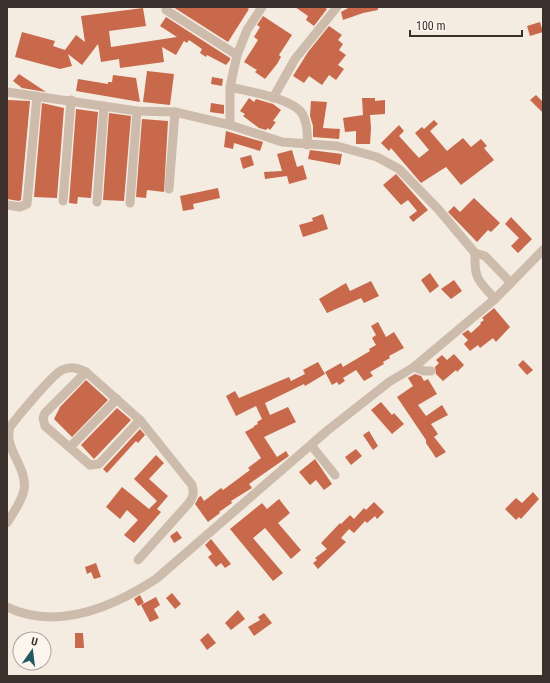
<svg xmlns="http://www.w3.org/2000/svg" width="550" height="683" font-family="'Roboto Condensed',sans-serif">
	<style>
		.building { fill: #c8694b }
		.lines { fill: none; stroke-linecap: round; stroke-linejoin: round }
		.minor { stroke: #cdbbac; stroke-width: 9 }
	</style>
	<rect width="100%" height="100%" fill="#f4ebe1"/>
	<g class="building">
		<polygon points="173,7 246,7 249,9 228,42"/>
		<polygon points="295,7 324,7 327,9 314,26 306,20 308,16"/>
		<polygon points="350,7 378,7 378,10 363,13 343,20 341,12"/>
		<polygon points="143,8 146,26 109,31 111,47 177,37 160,26 166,17 230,58 230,60 226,65 207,55 206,57 200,53 202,49 189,40 187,43 184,41 176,55 162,47 164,62 120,68 119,59 101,62 98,44 82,65 68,54 72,66 60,69 15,57 22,32 55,41 53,46 65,50 76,35 85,42 81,16"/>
		<polygon points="263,16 292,35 279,55 281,57 277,64 265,79 255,72 257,70 244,62 258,40 254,37 260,27 257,25"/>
		<polygon points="540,22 543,32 530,36 527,26"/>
		<polygon points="329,26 342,35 338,40 343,44 339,50 346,55 338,65 344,69 336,80 329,75 322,85 309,76 304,83 293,76 308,52"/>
		<polygon points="147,71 174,74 170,105 143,102"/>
		<polygon points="19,74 46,92 22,88 13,81"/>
		<polygon points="113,75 136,78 140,102 76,91 78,79 108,84 108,82 112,82"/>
		<polygon points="212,77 223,79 222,86 211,84"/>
		<polygon points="536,95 543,102 543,113 530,100"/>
		<polygon points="249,98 254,102 256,99 273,104 281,110 273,121 276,122 270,130 268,128 266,130 259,128 243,116 245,114 240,111"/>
		<polygon points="362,98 375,98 375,101 385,100 385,114 370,115 371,128 370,144 356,144 356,131 345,132 343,118 363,115"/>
		<polygon points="8,100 30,101 21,200 19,201 7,199"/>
		<polygon points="311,101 327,102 323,128 340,129 339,139 313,137 313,126 310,116"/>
		<polygon points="42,103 64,108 57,198 34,197"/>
		<polygon points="211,103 224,105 224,114 210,112"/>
		<polygon points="76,109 98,112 91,198 78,197 77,204 69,203"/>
		<polygon points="109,113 131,116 124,201 103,200"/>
		<polygon points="142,119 168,121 164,192 147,190 146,198 136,197"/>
		<polygon points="434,120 438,124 430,131 447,151 463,138 471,147 481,139 487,146 484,148 494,160 461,185 446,167 421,183 391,148 389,151 381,143 399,125 404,131 399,136 419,158 429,150 415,133 422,127 424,129"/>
		<polygon points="226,131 263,142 260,151 234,143 233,149 224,147"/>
		<polygon points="292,150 297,167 303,165 307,179 289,184 287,176 265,179 264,172 282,171 277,154"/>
		<polygon points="310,150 342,154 340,165 308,159"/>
		<polygon points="251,155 254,165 243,169 240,158"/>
		<polygon points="396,174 428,210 413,222 409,217 417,211 408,200 401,205 383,185"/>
		<polygon points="218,188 220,198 193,204 194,209 183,211 180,196"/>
		<polygon points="474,198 500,223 491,232 488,230 477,242 448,212 454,206 460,212"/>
		<polygon points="323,214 328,229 303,237 299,225 313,221 312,218"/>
		<polygon points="511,217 532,239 518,253 511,246 519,238 505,224"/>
		<polygon points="430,273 439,286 430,293 421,280"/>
		<polygon points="454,280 462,291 451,299 441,289"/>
		<polygon points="371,281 379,296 364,303 361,298 327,313 319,299 346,283 350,291"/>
		<polygon points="494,308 510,327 496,342 493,338 480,348 478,345 470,351 464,344 468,340 462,334 468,330 471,333 481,324 480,323 484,320 482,318"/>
		<polygon points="378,322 386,337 394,332 404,348 389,356 390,358 383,362 384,364 370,372 373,376 364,381 356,370 343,378 345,381 339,385 337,382 332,385 325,372 341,363 343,367 370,351 369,349 376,345 372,338 376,335 371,326"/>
		<polygon points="454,354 464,365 457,372 456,370 443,381 436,374 435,367 439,363 436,360 442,355 447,360"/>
		<polygon points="523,360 533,370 527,375 518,365"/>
		<polygon points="318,362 325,374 305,386 304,384 265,403 270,415 288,407 296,422 264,437 277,457 286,451 289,456 249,484 252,488 231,501 232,503 219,512 220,513 208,522 195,504 199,497 201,496 204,501 221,488 223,490 250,470 248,468 261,458 245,432 254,427 254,426 258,424 257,422 262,419 256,406 236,416 226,396 235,391 239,398 289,377 291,381 305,374 303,370"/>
		<polygon points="415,374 421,376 424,381 428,379 437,394 418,405 426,416 442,405 448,415 431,424 438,434 434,437 446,452 436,458 426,443 426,440 397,397 413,386 408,378"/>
		<polygon points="86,380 108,400 72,437 54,419 60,407"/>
		<polygon points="381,402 392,415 394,413 404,424 392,434 371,410"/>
		<polygon points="117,408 131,420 94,459 81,445"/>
		<polygon points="140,429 145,435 138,443 136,441 107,473 103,469"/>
		<polygon points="369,431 378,446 373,450 363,435"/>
		<polygon points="356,449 362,456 351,465 345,457"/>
		<polygon points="156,455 164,463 149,479 168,496 157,509 161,512 134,543 124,535 138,520 127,510 120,519 106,507 122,487 149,509 157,501 134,479"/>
		<polygon points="315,459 332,484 324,490 316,480 310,485 299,472"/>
		<polygon points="533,492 539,499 521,519 519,517 516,520 505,509 516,498 522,503"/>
		<polygon points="279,499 290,513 278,523 301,550 291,559 265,528 253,538 283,573 273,581 230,529 262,503 267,509"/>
		<polygon points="374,502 384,512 377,519 375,516 367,523 365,521 354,533 349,529 341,538 346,542 318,569 313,563 317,560 315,558 327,549 321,543 340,523 341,524 350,515 354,519 364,508 366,510"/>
		<polygon points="177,531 182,538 174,543 170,536"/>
		<polygon points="211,539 231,564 225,568 221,563 216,567 208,557 212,554 205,545"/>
		<polygon points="96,563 101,577 94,579 91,572 87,574 85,567"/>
		<polygon points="172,593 181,604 175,609 166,598"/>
		<polygon points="140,595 144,603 138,606 134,599"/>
		<polygon points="156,597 160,605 154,609 159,618 150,622 141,605"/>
		<polygon points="238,610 245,619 231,630 225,623"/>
		<polygon points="264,613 272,623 254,636 248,627 260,620 258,617"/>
		<polygon points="75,633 83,633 84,648 75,648"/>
		<polygon points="208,633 216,643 207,650 200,640"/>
	</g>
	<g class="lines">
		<g class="minor">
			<polyline points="166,10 237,55 247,30 262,7"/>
			<path d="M 230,87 C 247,91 290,98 301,112 C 307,120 308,135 307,145"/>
			<polyline points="7,92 137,111 175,112 230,125 282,142 337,146 377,157 399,169 438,209 475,253 485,256 511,283"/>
			<polyline points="273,98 295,59 337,7"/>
			<polyline points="230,125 230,87 237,55"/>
			<polyline points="169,189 175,112"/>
			<polyline points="63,201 71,100"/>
			<polyline points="97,202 104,106"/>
			<polyline points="130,203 137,111"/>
			<polyline points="7,205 20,207 27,204 37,96"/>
			<path d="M 475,253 C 474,279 478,280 495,299"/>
			<polyline points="414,367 424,371 431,371"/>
			<polyline points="86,372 45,413 43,418 45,426 90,465 99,464 140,420"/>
			<polyline points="311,445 335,475"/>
			<polyline points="70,447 117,399"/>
			<path d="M 7,523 C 13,513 22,501 24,490 C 28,467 3,449 10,427 C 18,416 52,375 62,370 C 71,366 78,368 86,372 L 140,420 L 192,485 C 194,492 194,496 189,503 L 138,560"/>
			<path d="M 7,607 C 57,631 113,607 156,579 L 328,430 L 389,382 L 414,367 L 495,299 L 543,250"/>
		</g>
	</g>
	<rect width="550" height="683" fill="none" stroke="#3b302b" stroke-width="16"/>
	<g transform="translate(32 651) rotate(14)"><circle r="19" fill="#fbf5ee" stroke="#aea6a0"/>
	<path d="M0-3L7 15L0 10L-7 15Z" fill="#1f5a5e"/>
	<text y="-6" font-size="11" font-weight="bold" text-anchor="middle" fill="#3b302b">U</text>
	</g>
	<path d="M410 30v6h112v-6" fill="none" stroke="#3b302b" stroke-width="2"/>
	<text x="416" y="30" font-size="12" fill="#3b302b" stroke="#fbf5ee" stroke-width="3" paint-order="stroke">100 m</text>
</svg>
